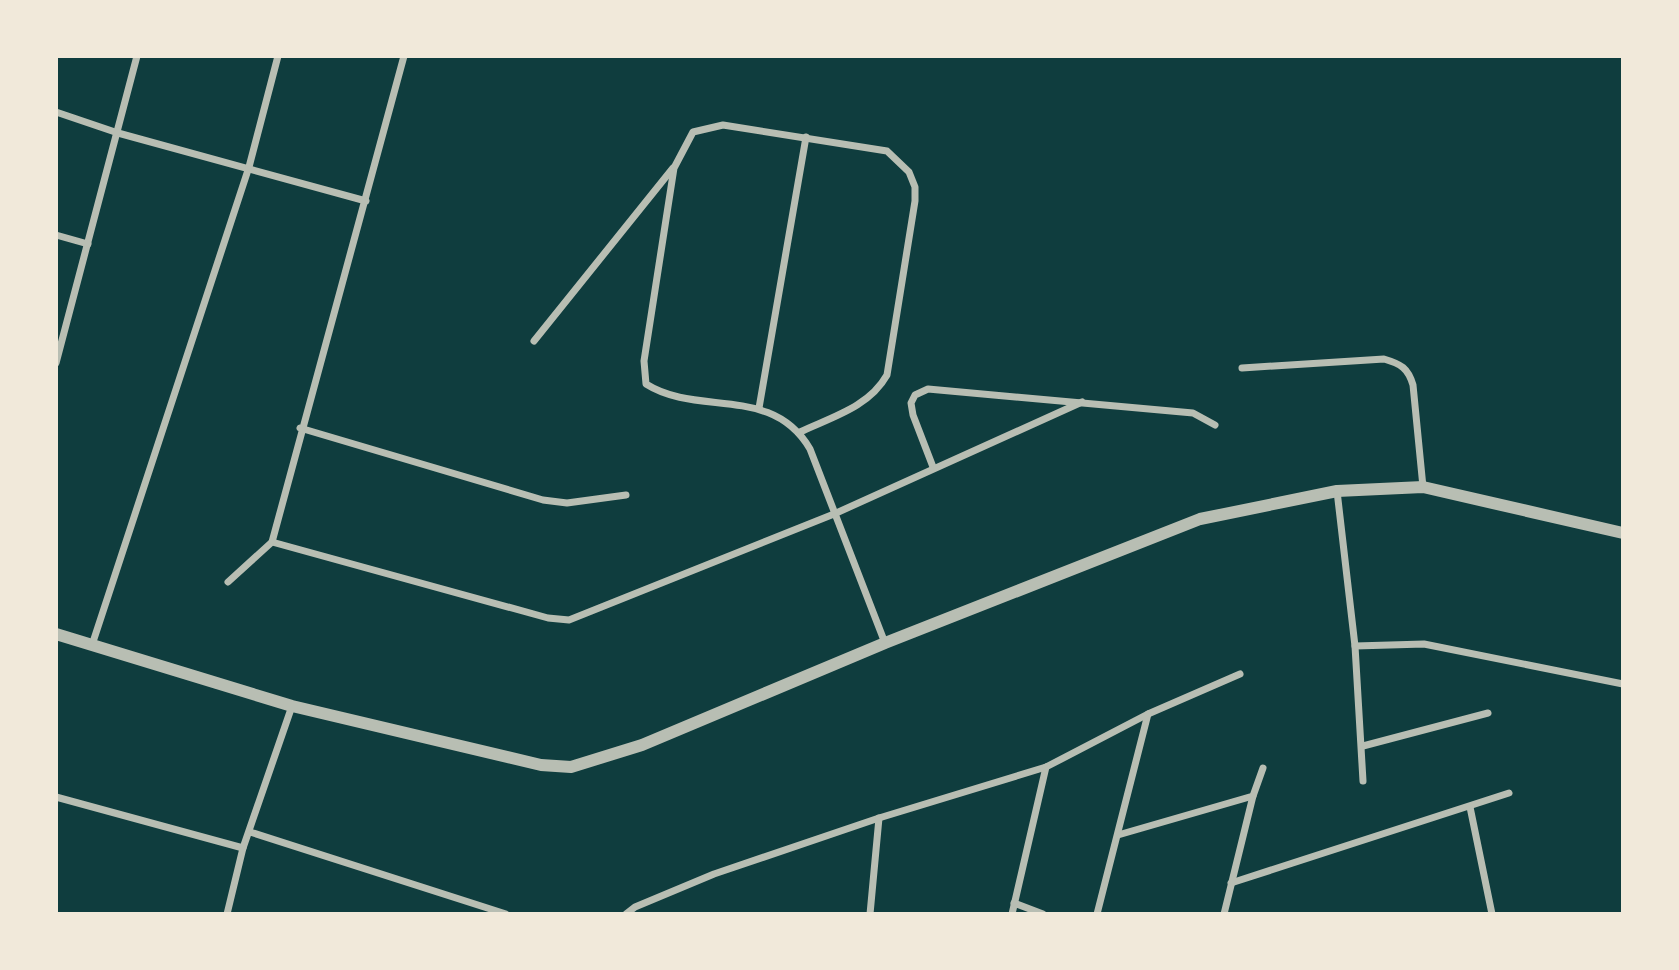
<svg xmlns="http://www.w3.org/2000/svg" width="1679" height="970" font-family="'Exo 2',sans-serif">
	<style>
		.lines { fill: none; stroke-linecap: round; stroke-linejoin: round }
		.minor { stroke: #b8beb3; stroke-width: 7 }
		.tertiary { stroke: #b8beb3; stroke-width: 12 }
	</style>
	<rect width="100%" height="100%" fill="#0f3d3e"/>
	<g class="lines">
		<g class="minor">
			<polyline points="56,112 118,133 366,201"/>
			<polyline points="56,235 88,244"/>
			<polyline points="534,341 673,168"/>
			<polyline points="56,363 137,56"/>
			<path d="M 1242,368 L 1384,359 C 1401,364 1408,368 1413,385 L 1423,487"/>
			<polyline points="759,408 806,137"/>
			<polyline points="300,428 543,500 567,503 626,495"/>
			<path d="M 800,432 C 832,417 869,407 887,375 L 915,201 L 915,187 L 909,172 L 887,151 L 723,125 L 693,132 L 674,168 L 644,361 L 646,384 C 698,417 772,384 810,449 L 885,643"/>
			<polyline points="933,467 913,415 911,403 915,395 928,389 1193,413 1215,425"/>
			<polyline points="1337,491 1355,646 1363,781"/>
			<polyline points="272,542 548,618 569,620 834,514 1082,402"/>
			<polyline points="228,582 272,542 404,56"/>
			<polyline points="92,645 249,167 278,56"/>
			<polyline points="1355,646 1424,644 1623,684"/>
			<polyline points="1363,746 1488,713"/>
			<polyline points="56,797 243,848"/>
			<polyline points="1470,807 1492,914"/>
			<polyline points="250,832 506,914"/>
			<polyline points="1118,835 1253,796 1263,768"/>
			<polyline points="1231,883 1509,793"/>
			<polyline points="1014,903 1043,914"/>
			<polyline points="227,914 243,848 292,706"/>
			<polyline points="626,914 635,907 714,874 879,818 1046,767 1148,714 1240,674"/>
			<polyline points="870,914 879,818"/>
			<polyline points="1012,914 1046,767"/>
			<polyline points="1097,914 1148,714"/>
			<polyline points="1224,914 1253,796"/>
		</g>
		<polyline class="tertiary" points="56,634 292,706 541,765 571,767 642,745 885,643 1200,519 1337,491 1423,487 1623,533"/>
	</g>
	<rect width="1679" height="970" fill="none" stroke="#f1e9da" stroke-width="116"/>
</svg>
